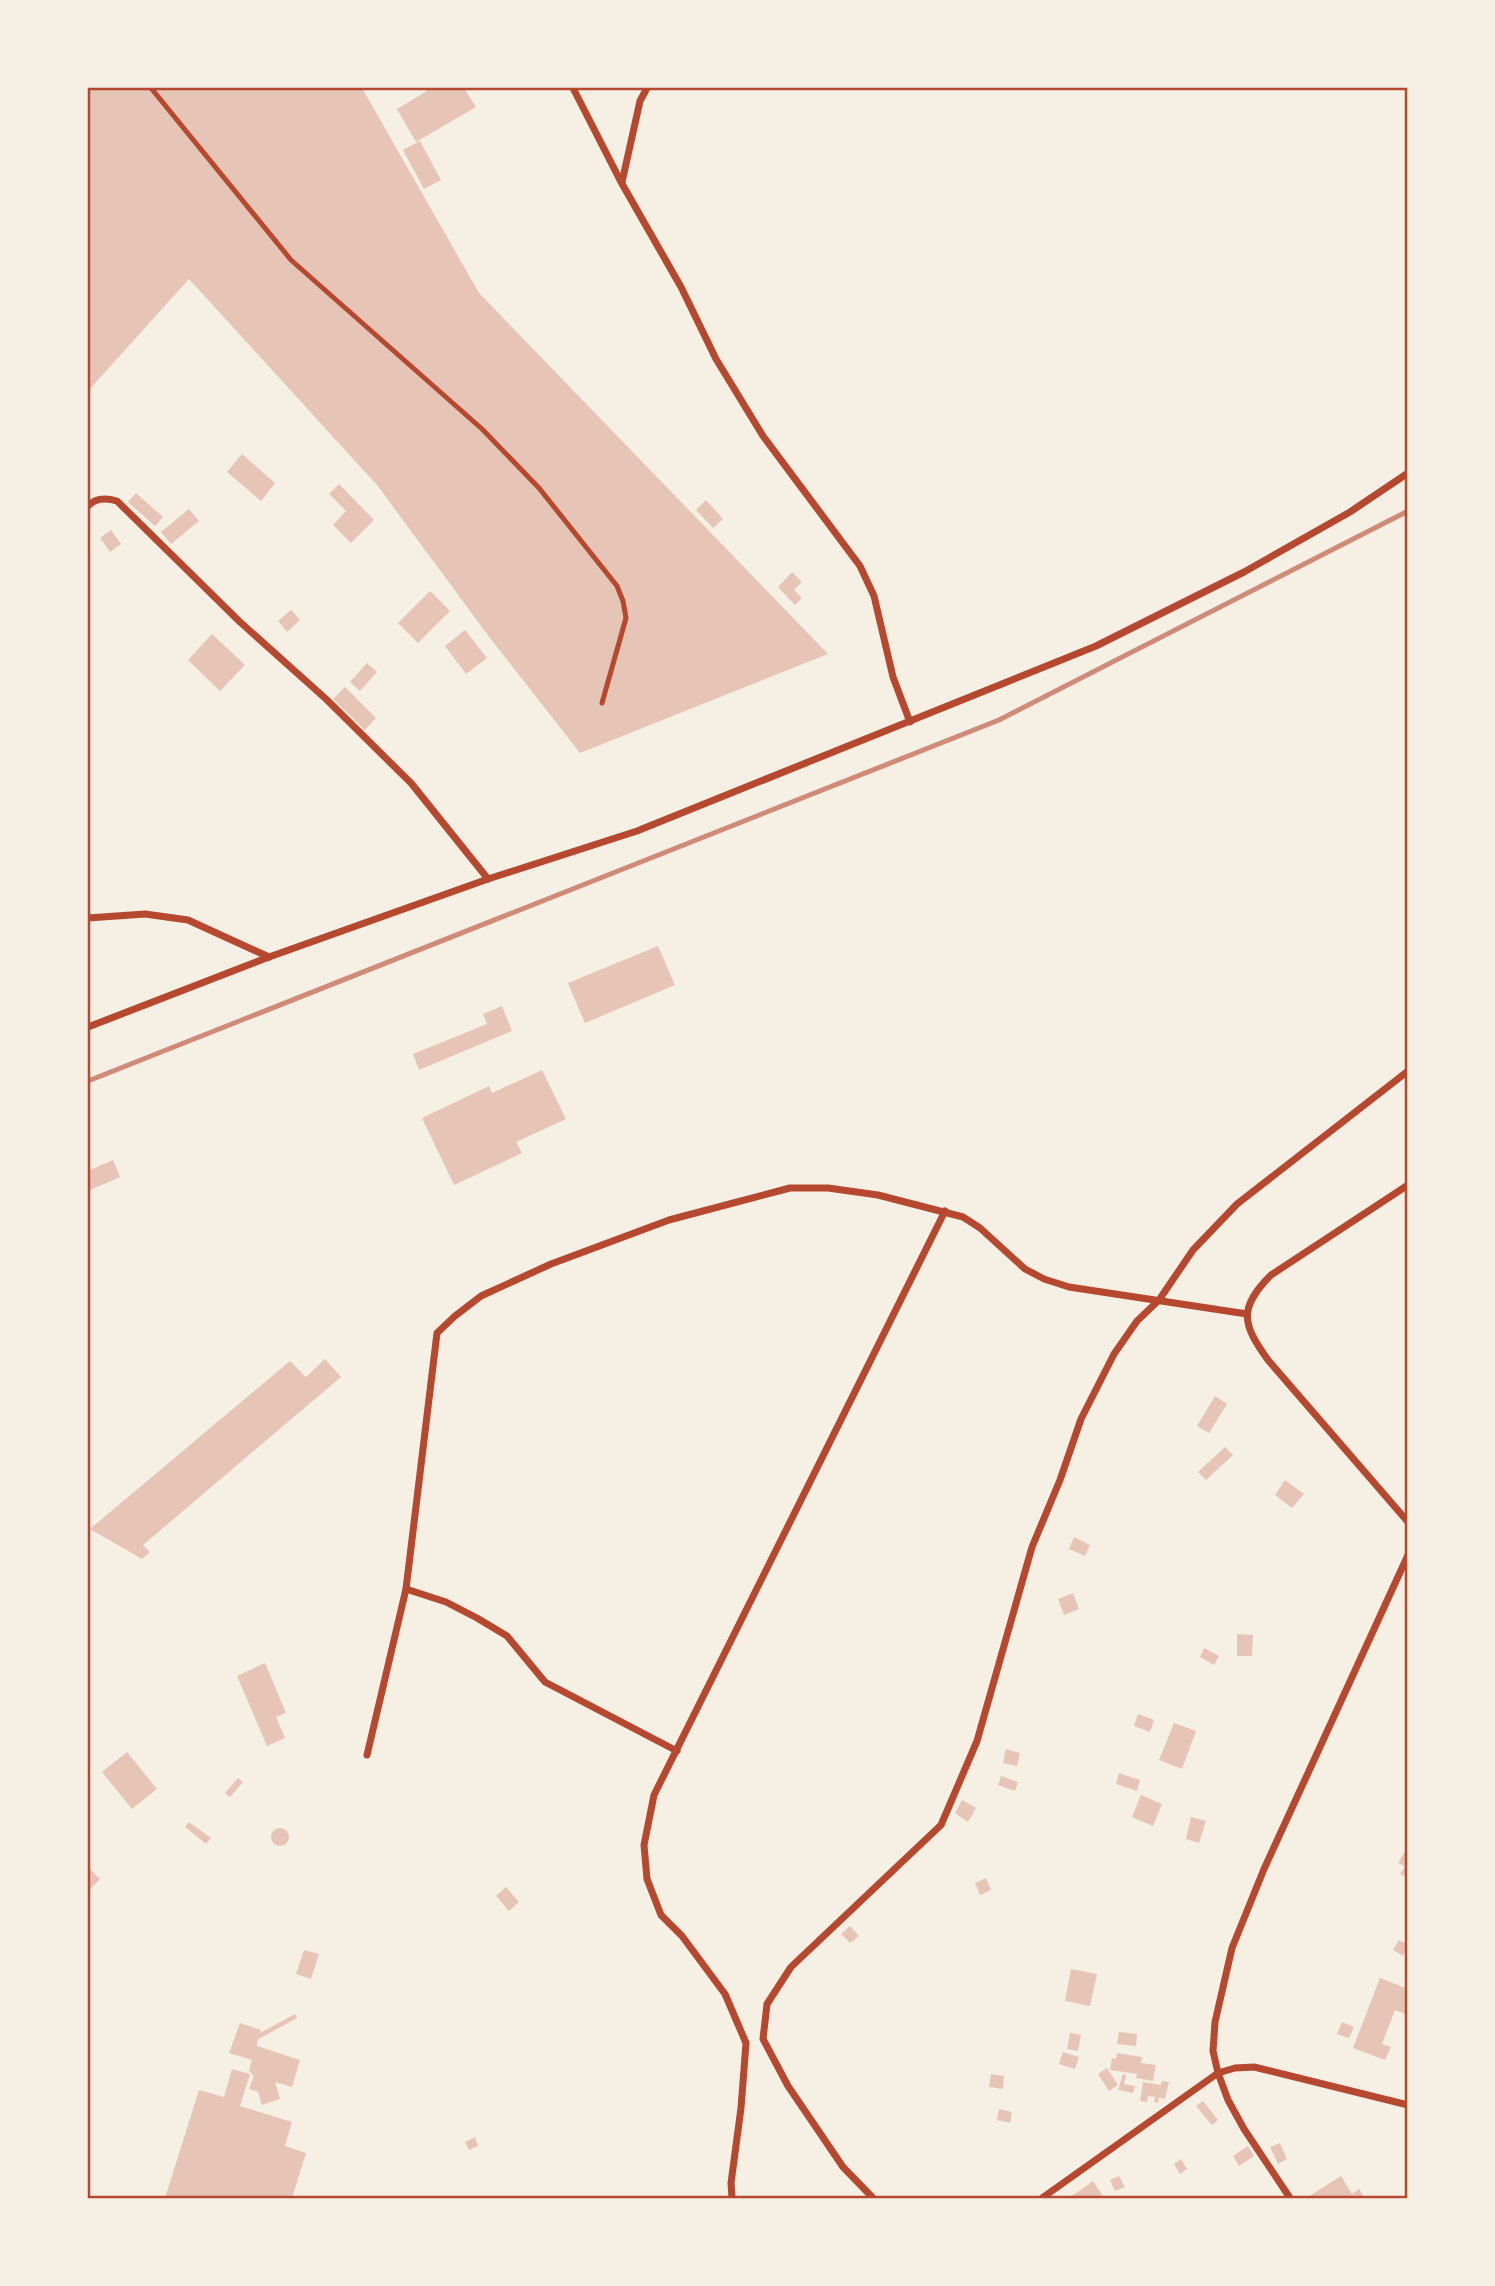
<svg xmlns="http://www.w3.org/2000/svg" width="1495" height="2286" font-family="'Work Sans',sans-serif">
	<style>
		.building { fill: #e6c5b7 }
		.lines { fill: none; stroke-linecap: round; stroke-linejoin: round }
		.service { stroke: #b5482f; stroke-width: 5 }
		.minor { stroke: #b5482f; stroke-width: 7 }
		.rail { stroke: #cf8b77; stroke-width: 5 }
		.neatline { fill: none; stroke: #b5482f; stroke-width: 2.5 }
	</style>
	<rect width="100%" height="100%" fill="#f6efe4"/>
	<g class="building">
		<polygon points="88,88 362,88 479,293 828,654 580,753 490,638 377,485 189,279 88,391"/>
		<polygon points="426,88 464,88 476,107 416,142 397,109 427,91"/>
		<polygon points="420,141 441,180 424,189 403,150"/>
		<polygon points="242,454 275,483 261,501 227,472"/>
		<polygon points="339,484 374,520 351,543 333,525 346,511 329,494"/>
		<polygon points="136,493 163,517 155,526 128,502"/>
		<polygon points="706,500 723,519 713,528 696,510"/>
		<polygon points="189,509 199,521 171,544 161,532"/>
		<polygon points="111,530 121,544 110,552 100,538"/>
		<polygon points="792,572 802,582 794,590 802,598 795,605 778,587"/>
		<polygon points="430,591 450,611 418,643 398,623"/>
		<polygon points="291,610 300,620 287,632 278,621"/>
		<polygon points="465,630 487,658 466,674 445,646"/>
		<polygon points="212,634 245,665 220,691 188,660"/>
		<polygon points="367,663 377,672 360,691 350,682"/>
		<polygon points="345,687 376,718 365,730 333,699"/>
		<polygon points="658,946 675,985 585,1023 568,983"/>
		<polygon points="502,1006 512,1031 419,1070 413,1054 487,1024 483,1014"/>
		<polygon points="542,1070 566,1119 516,1142 522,1153 454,1185 422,1118 489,1086 492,1093"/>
		<polygon points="113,1160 120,1177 88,1191 88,1171"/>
		<polygon points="325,1359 341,1377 143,1545 150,1552 142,1559 90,1529 290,1361 306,1377"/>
		<polygon points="1215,1396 1227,1404 1209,1433 1197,1426"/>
		<polygon points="1225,1447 1233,1455 1206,1480 1198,1472"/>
		<polygon points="1285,1480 1304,1494 1292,1508 1275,1495"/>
		<polygon points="1074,1537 1090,1545 1085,1556 1069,1549"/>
		<polygon points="1073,1593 1079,1609 1064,1615 1058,1599"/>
		<polygon points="1237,1634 1253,1635 1252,1656 1237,1656"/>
		<polygon points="1204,1648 1219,1656 1214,1665 1200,1657"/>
		<polygon points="265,1663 286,1713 276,1717 285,1738 267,1746 237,1676"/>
		<polygon points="1138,1714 1154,1720 1150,1732 1134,1726"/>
		<polygon points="1174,1723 1196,1731 1182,1769 1159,1760"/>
		<polygon points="1006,1749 1020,1753 1017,1766 1003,1763"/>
		<polygon points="127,1752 157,1789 132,1809 102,1772"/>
		<polygon points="1119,1773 1140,1780 1137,1791 1116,1784"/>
		<polygon points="1001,1776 1018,1782 1015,1791 998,1785"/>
		<polygon points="238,1778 243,1782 230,1797 225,1793"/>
		<polygon points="1141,1795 1162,1804 1153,1826 1132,1817"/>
		<polygon points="962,1800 976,1808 968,1822 955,1813"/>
		<polygon points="1191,1817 1206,1821 1199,1843 1186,1839"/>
		<polygon points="189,1822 211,1838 206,1844 185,1827"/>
		<circle cx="280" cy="1837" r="9"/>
		<polygon points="1408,1846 1408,1878 1400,1874 1405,1866 1398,1863"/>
		<polygon points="88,1867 100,1879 88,1892"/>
		<polygon points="986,1878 991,1890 980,1895 975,1883"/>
		<polygon points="506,1887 519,1902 509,1911 496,1896"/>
		<polygon points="850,1926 859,1936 850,1943 841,1934"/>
		<polygon points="1399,1940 1408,1944 1403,1956 1393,1950"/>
		<polygon points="304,1950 319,1954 311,1979 296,1974"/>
		<polygon points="1071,1969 1097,1974 1090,2006 1065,2001"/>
		<polygon points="1380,1978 1408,1989 1408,2015 1395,2010 1382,2044 1391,2047 1385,2060 1353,2048"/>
		<polygon points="295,2014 297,2018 257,2040 257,2046 300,2060 292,2087 275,2082 280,2099 262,2105 258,2092 249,2089 254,2076 249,2071 252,2060 229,2053 240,2023 261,2030 260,2033"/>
		<polygon points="1342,2022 1354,2027 1349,2038 1337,2034"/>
		<polygon points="1119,2032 1137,2034 1136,2046 1117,2044"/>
		<polygon points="1070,2033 1081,2035 1078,2051 1067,2049"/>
		<polygon points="1063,2052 1079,2057 1075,2069 1059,2064"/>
		<polygon points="1117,2053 1142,2057 1141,2063 1156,2065 1153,2081 1136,2078 1137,2074 1110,2070 1112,2058 1116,2059"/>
		<polygon points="1107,2068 1118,2085 1109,2091 1098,2074"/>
		<polygon points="232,2069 250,2074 240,2106 292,2122 285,2146 306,2153 292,2198 165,2198 199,2090 224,2097"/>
		<polygon points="991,2074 1004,2076 1003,2089 989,2087"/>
		<polygon points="1123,2074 1126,2075 1124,2084 1135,2086 1133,2093 1118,2090"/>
		<polygon points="1162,2081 1169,2082 1165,2099 1159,2098 1158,2103 1154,2102 1155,2097 1148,2096 1147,2102 1140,2101 1143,2082 1161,2085"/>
		<polygon points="1203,2101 1218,2120 1212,2125 1196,2106"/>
		<polygon points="999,2109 1012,2112 1010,2123 997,2120"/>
		<polygon points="475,2137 478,2146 469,2150 465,2142"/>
		<polygon points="1280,2143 1287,2159 1278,2164 1270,2147"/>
		<polygon points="1248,2146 1254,2156 1239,2166 1233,2156"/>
		<polygon points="1181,2159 1187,2169 1180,2174 1174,2164"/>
		<polygon points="1119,2176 1125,2187 1115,2191 1110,2180"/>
		<polygon points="1341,2176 1352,2194 1359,2189 1365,2198 1309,2198 1308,2197"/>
		<polygon points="1093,2181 1104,2198 1069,2198"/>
	</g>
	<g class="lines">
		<polyline class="service" points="151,88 291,260 482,429 539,488 617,586 623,601 626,618 602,703"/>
		<g class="minor">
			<polyline points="573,88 621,182 681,287 716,359 763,436 860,566 874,596 893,677 910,722"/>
			<polyline points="622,182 640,101 647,88"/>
			<path d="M 88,506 C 96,497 107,498 117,501 L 240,622 L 326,699 L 411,783 L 488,879"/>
			<polyline points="88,918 145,914 188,920 269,957"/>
			<polyline points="88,1027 269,957 488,879 637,831 1096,646 1244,572 1350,512 1408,473"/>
			<path d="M 1408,1185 L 1271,1275 C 1238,1308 1242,1324 1268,1360 L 1408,1522"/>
			<polyline points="406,1589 446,1602 477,1618 507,1636 545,1682 677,1751"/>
			<polyline points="367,1755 406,1589 437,1333 455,1316 481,1296 551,1264 669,1220 790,1188 828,1188 878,1195 963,1217 980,1228 1025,1269 1044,1279 1069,1287 1247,1314"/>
			<polyline points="732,2198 731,2183 741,2108 746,2043 725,1994 682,1936 661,1915 647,1879 644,1845 654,1795 945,1211"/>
			<polyline points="873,2198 843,2167 788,2086 763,2039 767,2004 791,1967 941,1825 977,1741 1032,1547 1060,1480 1081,1419 1114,1354 1137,1321 1159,1300 1193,1250 1237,1204 1408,1071"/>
			<polyline points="1042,2198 1218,2073 1235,2068 1254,2067 1408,2105"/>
			<polyline points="1290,2198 1244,2129 1228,2100 1218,2073 1213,2051 1215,2022 1232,1948 1264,1869 1408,1555"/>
		</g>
		<polyline class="rail" points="88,1081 999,720 1408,511"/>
	</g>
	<rect width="1495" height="2286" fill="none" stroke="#f6efe4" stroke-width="178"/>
	<rect x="89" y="89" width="1317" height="2108" class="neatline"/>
</svg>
